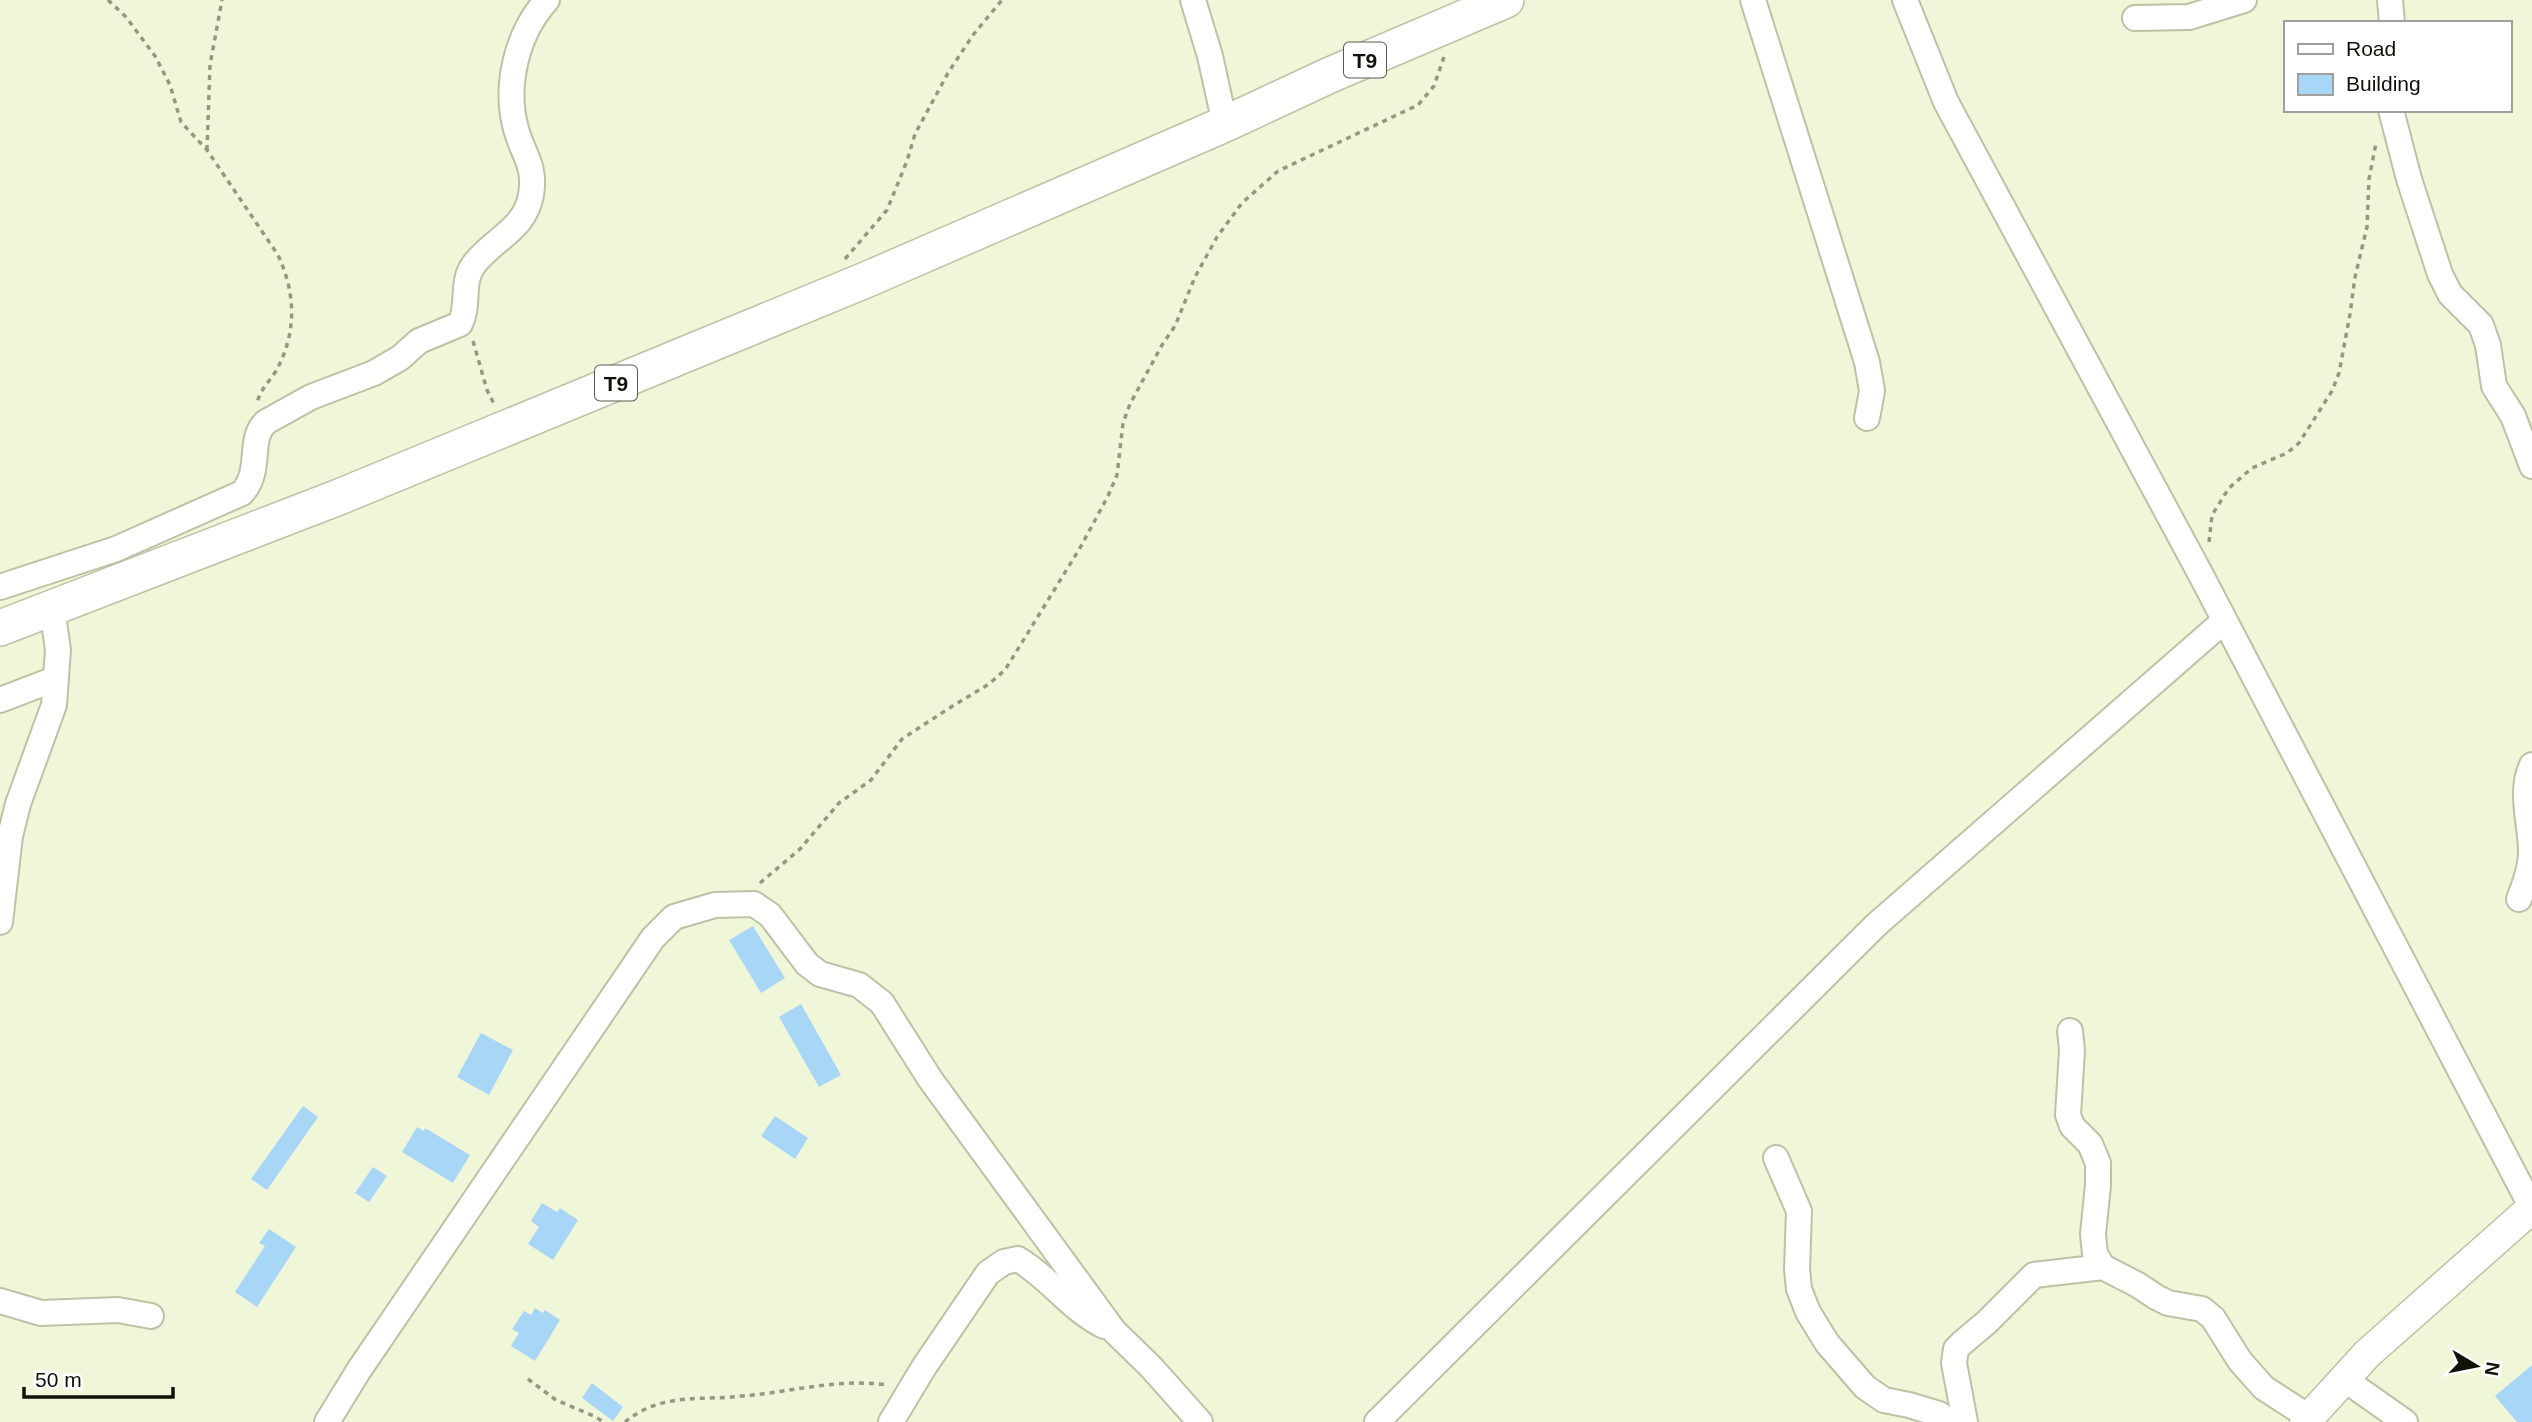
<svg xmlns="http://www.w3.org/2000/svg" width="2532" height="1422" font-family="Arial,sans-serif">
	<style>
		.building { fill: #a8d6f6 }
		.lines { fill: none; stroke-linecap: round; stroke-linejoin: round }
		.minor-casing { stroke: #bbc2a5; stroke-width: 28 }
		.major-casing { stroke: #bbc2a5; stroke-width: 33 }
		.highway-casing { stroke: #bbc2a5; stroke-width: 38 }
		.path { stroke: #939882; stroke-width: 3.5; stroke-dasharray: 5 5; stroke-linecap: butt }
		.minor { stroke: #fff; stroke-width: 24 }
		.major { stroke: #fff; stroke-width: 30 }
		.highway { stroke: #fff; stroke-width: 35 }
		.labels { text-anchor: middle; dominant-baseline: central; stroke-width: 6; stroke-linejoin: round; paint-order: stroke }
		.shield { fill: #fff; stroke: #585952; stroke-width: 2 }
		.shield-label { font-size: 21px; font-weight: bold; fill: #101208 }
	</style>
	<rect width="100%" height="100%" fill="#f0f7d9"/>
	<g class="building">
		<polygon points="753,926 785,978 761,993 729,940"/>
		<polygon points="801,1004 841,1075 819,1087 779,1017"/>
		<polygon points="481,1033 513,1050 489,1095 457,1077"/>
		<polygon points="303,1106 318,1117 267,1190 251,1179"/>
		<polygon points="775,1116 808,1138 795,1159 761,1136"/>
		<polygon points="417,1127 424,1131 425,1128 470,1155 453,1183 402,1152"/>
		<polygon points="373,1167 387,1176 369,1202 355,1193"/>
		<polygon points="542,1203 557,1212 560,1208 578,1220 553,1260 528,1244 539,1227 531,1221"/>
		<polygon points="269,1229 296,1247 257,1307 235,1292 265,1246 259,1243"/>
		<polygon points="535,1308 543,1313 545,1310 560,1320 535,1361 511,1346 519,1333 512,1329 524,1311 531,1315"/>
		<polygon points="2532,1365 2532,1422 2517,1422 2495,1396"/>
		<polygon points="592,1383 623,1407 613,1421 582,1398"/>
	</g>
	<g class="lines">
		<g class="minor-casing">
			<g id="minor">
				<polyline points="1193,0 1210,56 1225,124"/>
				<polyline points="1753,0 1867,362 1872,391 1867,418"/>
				<polyline points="1905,0 1946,102 2201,575 2532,1208"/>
				<polyline points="2390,0 2392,23"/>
				<polyline points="2135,18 2189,17 2244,0"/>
				<polyline points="2391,110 2409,179 2440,274 2450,294 2481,325 2488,345 2494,386 2513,416 2532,466"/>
				<path d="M 0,587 L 116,549 L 242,493 C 263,470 247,439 266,422 L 311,397 L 374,373 L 400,358 L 419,341 L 460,324 C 470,305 460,281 475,263 C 495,238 525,229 531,195 C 536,165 523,155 516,129 C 504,85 517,33 547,0"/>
				<polyline points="0,700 55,679"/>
				<path d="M 2519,899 C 2525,884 2531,868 2531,852 C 2531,823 2519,792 2532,765"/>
				<polyline points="0,922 10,836 18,804 54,705 58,650 52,608"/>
				<polyline points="2070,1031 2072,1050 2068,1115 2072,1126 2090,1144 2098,1163 2098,1185 2093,1234 2095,1254 2103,1267 2138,1285 2156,1297 2168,1303 2202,1309 2213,1318 2240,1361 2264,1388 2309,1417"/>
				<polyline points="1776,1158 1799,1211 1797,1269 1799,1289 1808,1312 1827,1343 1865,1387 1884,1400 1909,1405 1939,1414 1950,1422"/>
				<polyline points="0,1301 41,1313 118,1310 151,1316"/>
				<polyline points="2344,1379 2405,1422"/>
				<polyline points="327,1422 359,1370 653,938 674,917 715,905 754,904 770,915 807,964 820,974 859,985 882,1003 930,1079 1114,1331 1151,1367 1200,1422"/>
				<path d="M 891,1422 L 924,1367 L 988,1273 L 1004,1262 L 1018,1259 C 1050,1278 1070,1309 1104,1326"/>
				<polyline points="1377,1422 1876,925 2224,621"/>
				<polyline points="1965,1422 1954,1363 1956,1349 1962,1343 1987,1322 2034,1275 2103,1267"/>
			</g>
		</g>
		<g class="major-casing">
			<polyline id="major" points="2305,1422 2367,1354 2532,1208"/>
		</g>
		<g class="highway-casing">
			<polyline id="highway" points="0,628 339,497 868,279 1225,124 1330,75 1506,0"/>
		</g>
		<g class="path">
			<path d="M 108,0 L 126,17 L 155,56 L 170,85 L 181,122 L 207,150 L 278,255 C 296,294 297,333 276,371 C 269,382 259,391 257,404"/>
			<polyline points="207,150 210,65 222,0"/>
			<polyline points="845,259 887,210 907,161 915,134 948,73 973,35 1002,0"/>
			<polyline points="473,341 487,390 495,406"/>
			<polyline points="2209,542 2212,515 2229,488 2252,468 2287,453 2299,443 2332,391 2339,373 2350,314 2355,277 2367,227 2369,179 2376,143"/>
			<polyline points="760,883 800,849 839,803 871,780 902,739 951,707 989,684 1005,670 1080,548 1108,496 1117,475 1123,423 1130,404 1162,345 1175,326 1195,277 1217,237 1242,203 1278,171 1418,105 1434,86 1444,57"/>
			<polyline points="528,1379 556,1400 596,1417 603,1422"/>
			<path d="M 625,1422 C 662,1392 700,1401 743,1396 C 792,1392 838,1378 887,1385"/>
		</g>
		<use href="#minor" class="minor"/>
		<use href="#major" class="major"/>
		<use href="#highway" class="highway"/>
	</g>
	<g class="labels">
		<g class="shield">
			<rect x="1344" y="42.5" width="42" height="35" rx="5"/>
			<rect x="595" y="365.5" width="42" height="35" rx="5"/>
		</g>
		<g class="shield-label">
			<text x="1365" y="60">T9</text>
			<text x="616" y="383">T9</text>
		</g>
	</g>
	<rect x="2284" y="21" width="228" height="91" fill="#ffffff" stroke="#9fa09c" stroke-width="2"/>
	<rect x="2298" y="44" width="35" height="10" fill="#ffffff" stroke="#9fa09c" stroke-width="2"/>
	<text x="2346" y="56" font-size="21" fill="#101208">Road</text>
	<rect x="2298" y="74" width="35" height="21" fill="#a8d6f6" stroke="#9fa09c" stroke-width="2"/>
	<text x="2346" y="91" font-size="21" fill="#101208">Building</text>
	<g transform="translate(2476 1366) rotate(100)" stroke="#ffffff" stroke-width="5" paint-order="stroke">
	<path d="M0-5L12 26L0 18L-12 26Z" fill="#101208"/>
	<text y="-10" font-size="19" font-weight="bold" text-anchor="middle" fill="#101208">N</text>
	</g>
	<path d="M24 1387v10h149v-10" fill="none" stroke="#101208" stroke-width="3.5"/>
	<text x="35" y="1387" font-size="21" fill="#101208" stroke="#ffffff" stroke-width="5" paint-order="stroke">50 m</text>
</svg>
